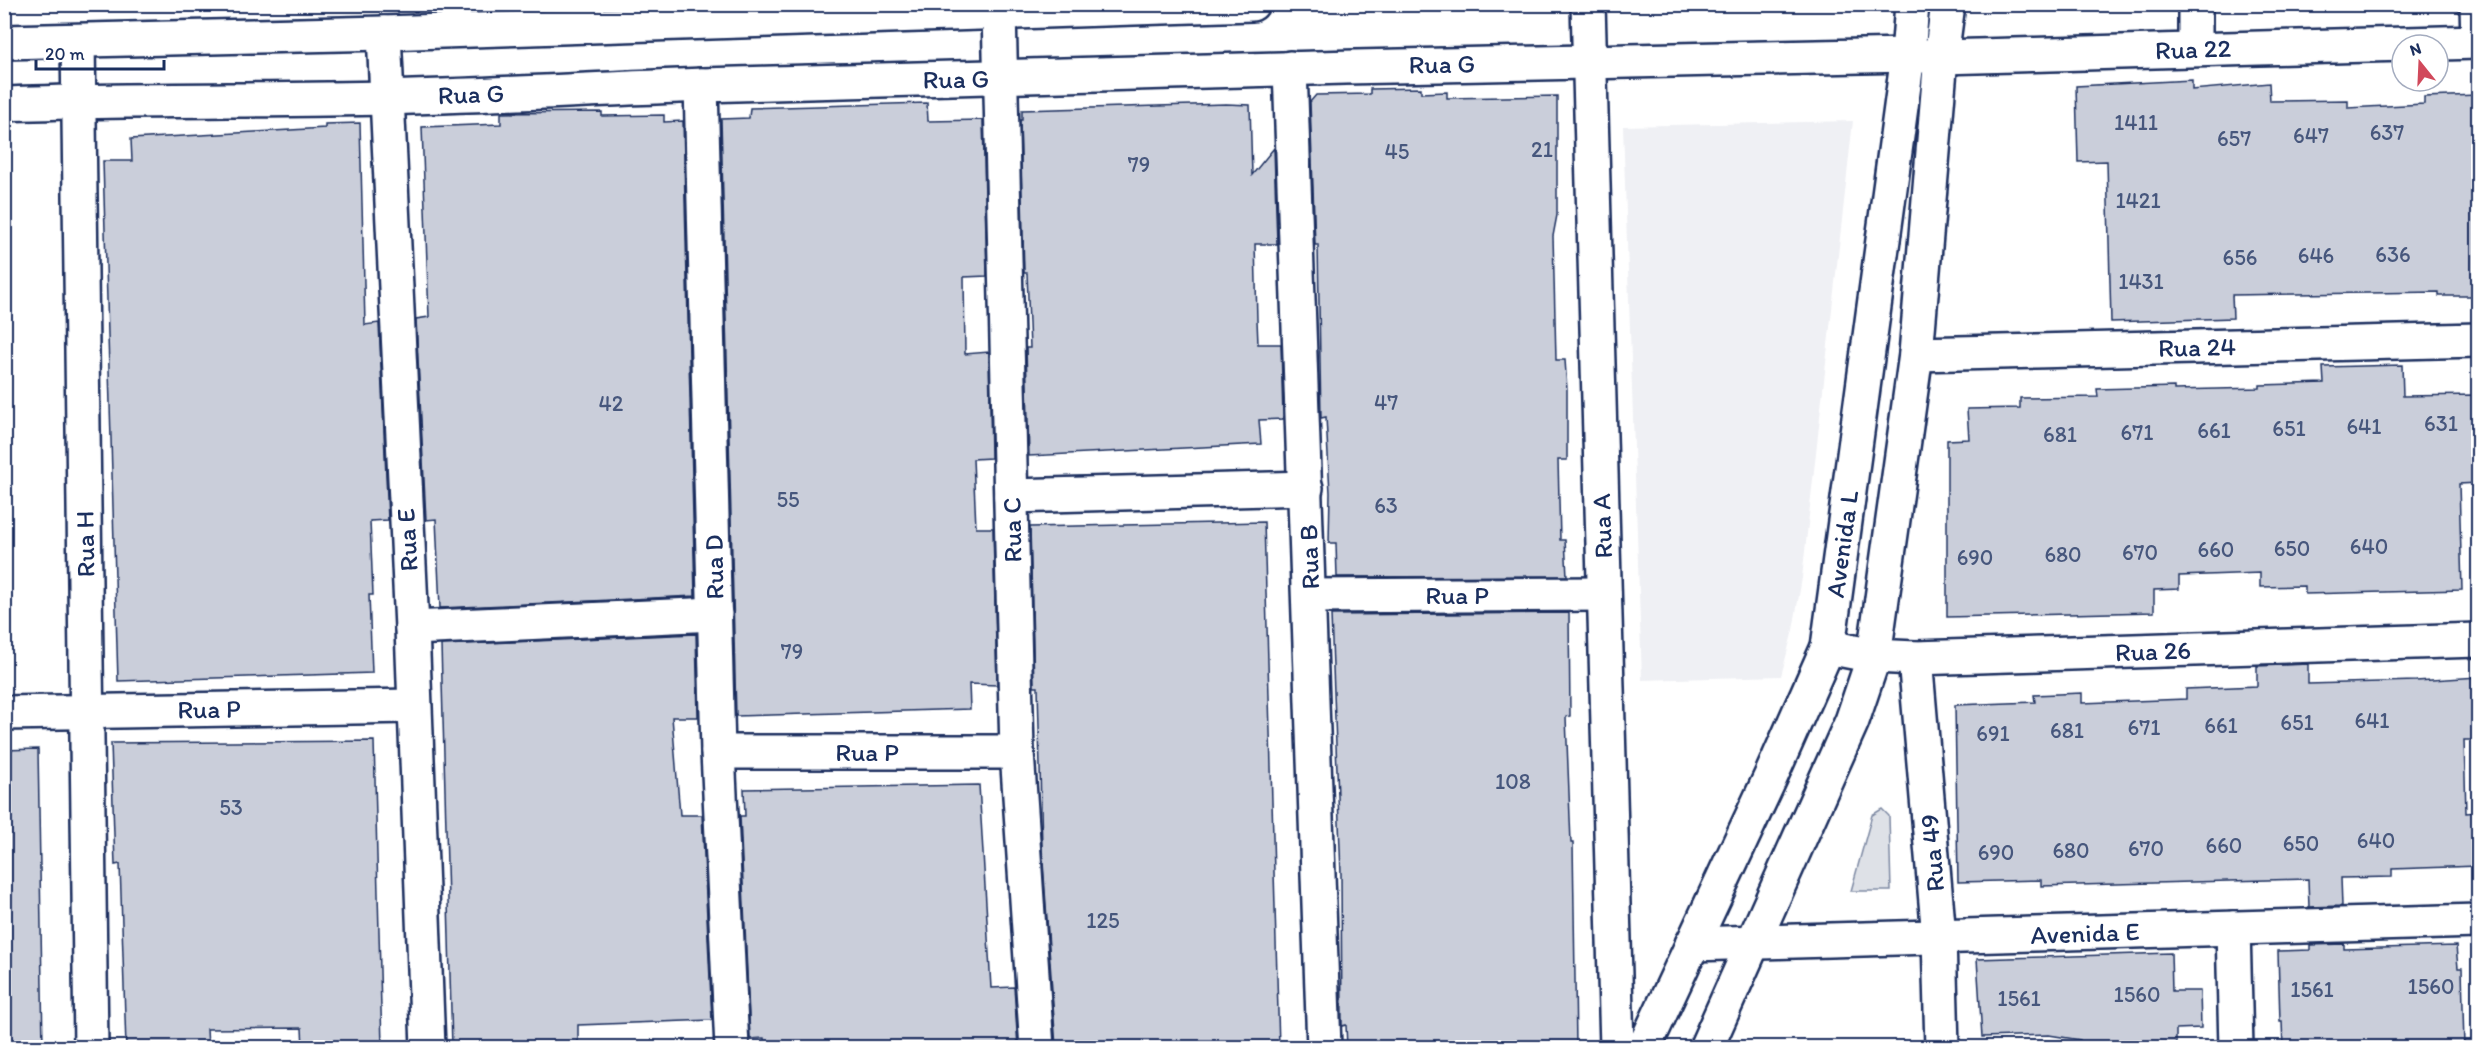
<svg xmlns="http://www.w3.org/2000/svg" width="2483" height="1052" font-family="Itim,sans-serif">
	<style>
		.built { fill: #eff0f4 }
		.green { fill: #dee1e7; stroke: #7c88a2; stroke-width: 1.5 }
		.building { fill: #caceda; stroke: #1b2f5e; stroke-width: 1.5 }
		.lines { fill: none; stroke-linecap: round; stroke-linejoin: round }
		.minor-casing { stroke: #1b2f5e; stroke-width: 38 }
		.tertiary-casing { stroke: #1b2f5e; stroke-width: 38 }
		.minor { stroke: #fff; stroke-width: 33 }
		.tertiary { stroke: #fff; stroke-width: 33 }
		.labels { text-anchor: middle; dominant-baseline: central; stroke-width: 6; stroke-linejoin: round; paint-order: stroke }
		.number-label { font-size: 22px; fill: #47577d }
		.street-label { font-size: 26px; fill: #1b2f5e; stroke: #fff }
	</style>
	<rect width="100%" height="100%" fill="#fff"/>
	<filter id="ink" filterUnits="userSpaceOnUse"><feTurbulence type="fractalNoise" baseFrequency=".0167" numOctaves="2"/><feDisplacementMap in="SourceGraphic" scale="12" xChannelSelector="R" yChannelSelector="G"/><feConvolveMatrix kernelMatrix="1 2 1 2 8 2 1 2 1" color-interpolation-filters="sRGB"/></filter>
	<g filter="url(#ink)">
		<polygon class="built" points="1853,121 1802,578 1793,630 1781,676 1642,680 1623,126"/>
		<polygon class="green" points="1882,809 1889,816 1891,891 1851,891 1872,815"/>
		<g class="building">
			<polygon points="2192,80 2192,90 2269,83 2270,101 2348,100 2348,108 2424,104 2424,97 2478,95 2478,296 2439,296 2439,292 2232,295 2233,318 2111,322 2107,161 2078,162 2076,86"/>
			<polygon points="1421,88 1421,93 1447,92 1447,98 1557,96 1557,215 1553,236 1556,360 1565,360 1567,389 1567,460 1558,460 1560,540 1565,540 1567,576 1337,577 1336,543 1329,543 1330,493 1326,417 1321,418 1318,245 1315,245 1310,102 1316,95 1370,94 1370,89"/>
			<polygon points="927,103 928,121 983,120 987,276 964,277 965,354 989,352 991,458 973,459 976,528 993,528 997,685 969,684 970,709 736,716 721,119 749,118 750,108"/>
			<polygon points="1226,104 1250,105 1252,175 1274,148 1277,244 1255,244 1257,320 1258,344 1281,344 1283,419 1259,420 1261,444 1029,456 1026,348 1030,348 1027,273 1024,273 1020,120 1022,120 1022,110"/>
			<polygon points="602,112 602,116 664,115 664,122 683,121 695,596 440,608 436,519 426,520 416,319 429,317 422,127 501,124 501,113"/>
			<polygon points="360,123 365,325 379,323 388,520 370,521 373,595 369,595 372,673 118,681 103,161 132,161 131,139 325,128 325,124"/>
			<polygon points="2402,365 2403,396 2478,395 2478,483 2459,484 2462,590 2305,594 2305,586 2260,587 2260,573 2179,576 2179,589 2154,590 2154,612 1947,617 1947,440 1969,439 1967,409 2020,408 2020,398 2098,397 2097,389 2174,387 2174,390 2260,388 2260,385 2324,383 2323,367"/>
			<polygon points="1264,522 1279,1047 1056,1047 1042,848 1038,687 1034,687 1030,527"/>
			<polygon points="1569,613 1570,716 1566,717 1571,843 1573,843 1576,1047 1347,1047 1346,1025 1342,1026 1341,874 1331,615"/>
			<polygon points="696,634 698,717 672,717 680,815 702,815 712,1020 578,1025 578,1047 452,1047 441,645"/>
			<polygon points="2308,664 2308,684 2416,681 2478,677 2478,740 2464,740 2466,813 2478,812 2478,866 2392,869 2392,877 2341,878 2342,906 2309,907 2308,879 2041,886 2041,880 1958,882 1955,705 2035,702 2034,695 2082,693 2082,703 2186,699 2186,689 2257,686 2257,666"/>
			<polygon points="374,741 382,1047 303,1047 302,1028 207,1029 208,1047 126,1047 120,864 115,865 111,743"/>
			<polygon points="38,749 43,1047 4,1047 4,750"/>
			<polygon points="979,785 991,988 1014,987 1018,1047 765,1047 764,1038 750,1039 740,816 745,816 744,789"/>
			<polygon points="2344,944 2344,949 2456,946 2458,968 2462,968 2464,1047 2283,1047 2282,1021 2280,1021 2278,951 2310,950 2310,945"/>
			<polygon points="2171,953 2172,991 2200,991 2201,1028 2176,1029 2176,1047 2080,1047 2080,1040 2049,1035 1982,1037 1977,959"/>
		</g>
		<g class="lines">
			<g class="minor-casing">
				<g id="minor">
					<polyline points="1588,4 1617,1048"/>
					<polyline points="2195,4 2195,49"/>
					<polyline points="2477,4 2478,42"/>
					<polyline points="999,12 1017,752 1037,1048"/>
					<polyline points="384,33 412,628 428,1048"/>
					<polyline points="78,41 91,1048"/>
					<polyline points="4,42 384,33 1252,4"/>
					<polyline points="1290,68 1324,1048"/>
					<polyline points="701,85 718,752 732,1048"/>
					<path d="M 4,104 C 132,99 260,101 387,98 C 492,95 598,89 703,85 C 1105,73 1506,62 1908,55 L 1941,57 L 2478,42"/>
					<polyline points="1916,354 2478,340"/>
					<polyline points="1011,496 1306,488"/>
					<polyline points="1310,596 1604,594"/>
					<polyline points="412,628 715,614"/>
					<polyline points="1828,647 1874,656 1915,658 2478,640"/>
					<polyline points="1915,658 1939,937 1942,1048"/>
					<polyline points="4,713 414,706"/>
					<polyline points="718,752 1017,752"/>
					<polyline points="2233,928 2236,1048"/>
					<polyline points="1692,944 2478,921"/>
				</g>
			</g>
			<g class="tertiary-casing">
				<g id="tertiary">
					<polyline points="1644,1048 1771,776 1828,647 1908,55 1912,4"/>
					<polyline points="1706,1048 1852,721 1874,656 1916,354 1941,57 1948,4"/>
				</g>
			</g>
			<use href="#minor" class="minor"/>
			<use href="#tertiary" class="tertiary"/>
		</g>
	</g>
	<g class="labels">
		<g class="number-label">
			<text x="2136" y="122">1411</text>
			<text x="2387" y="132">637</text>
			<text x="2311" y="135">647</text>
			<text x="2234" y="138">657</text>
			<text x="1542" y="149">21</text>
			<text x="1397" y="151">45</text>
			<text x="1139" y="164">79</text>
			<text x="2138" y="200">1421</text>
			<text x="2393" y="254">636</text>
			<text x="2316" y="255">646</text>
			<text x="2240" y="257">656</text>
			<text x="2141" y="281">1431</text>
			<text x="1386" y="402">47</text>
			<text x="611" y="403">42</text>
			<text x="2441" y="423">631</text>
			<text x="2364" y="426">641</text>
			<text x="2289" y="428">651</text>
			<text x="2214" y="430">661</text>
			<text x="2137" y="432">671</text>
			<text x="2060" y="434">681</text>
			<text x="788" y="499">55</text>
			<text x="1386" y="505">63</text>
			<text x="2369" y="546">640</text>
			<text x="2292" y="548">650</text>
			<text x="2216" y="549">660</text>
			<text x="2140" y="552">670</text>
			<text x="2063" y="554">680</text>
			<text x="1975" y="557">690</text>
			<text x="792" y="651">79</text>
			<text x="2372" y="720">641</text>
			<text x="2297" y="722">651</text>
			<text x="2221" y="725">661</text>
			<text x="2144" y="727">671</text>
			<text x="2067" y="730">681</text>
			<text x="1993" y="733">691</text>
			<text x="1513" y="781">108</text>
			<text x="231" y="807">53</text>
			<text x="2376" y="840">640</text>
			<text x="2301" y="843">650</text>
			<text x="2224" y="845">660</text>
			<text x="2146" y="848">670</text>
			<text x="2071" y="850">680</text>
			<text x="1996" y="852">690</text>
			<text x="1103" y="920">125</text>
			<text x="2431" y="986">1560</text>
			<text x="2312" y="989">1561</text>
			<text x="2137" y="994">1560</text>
			<text x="2019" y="998">1561</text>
		</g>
		<g class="street-label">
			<text transform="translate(2193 49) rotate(-2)">Rua 22</text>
			<text transform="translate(1442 64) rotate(-1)">Rua G</text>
			<text transform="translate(956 79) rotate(-1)">Rua G</text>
			<text transform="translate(471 94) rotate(-2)">Rua G</text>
			<text transform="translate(2197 347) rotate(-1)">Rua 24</text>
			<text transform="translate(1602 526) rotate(-92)">Rua A</text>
			<text transform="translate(1012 530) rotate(-91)">Rua C</text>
			<text transform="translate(407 540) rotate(-93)">Rua E</text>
			<text transform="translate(85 544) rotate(-91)">Rua H</text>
			<text transform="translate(1842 544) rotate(-82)">Avenida L</text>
			<text transform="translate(1309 557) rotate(-92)">Rua B</text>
			<text transform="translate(714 567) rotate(-91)">Rua D</text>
			<text x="1457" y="595">Rua P</text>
			<text transform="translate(2153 651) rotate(-2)">Rua 26</text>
			<text transform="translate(209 709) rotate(-1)">Rua P</text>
			<text x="867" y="752">Rua P</text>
			<text transform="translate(1932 853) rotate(-95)">Rua 49</text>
			<text transform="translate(2085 933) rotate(-2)">Avenida E</text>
		</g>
	</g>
	<rect width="2483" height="1052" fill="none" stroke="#fff" stroke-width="24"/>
	<rect x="12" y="12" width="2459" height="1028" fill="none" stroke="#1b2f5e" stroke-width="2" filter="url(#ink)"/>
	<g transform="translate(2420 63) rotate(342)"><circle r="28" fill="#ffffff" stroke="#a4acbf" stroke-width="1.5"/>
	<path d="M0-4.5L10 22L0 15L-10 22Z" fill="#d1495b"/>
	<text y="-9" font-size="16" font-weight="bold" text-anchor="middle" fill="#1b2f5e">N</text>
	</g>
	<path d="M36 60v9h128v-9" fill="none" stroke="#1b2f5e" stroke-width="3"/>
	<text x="45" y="60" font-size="18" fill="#1b2f5e" stroke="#ffffff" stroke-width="4.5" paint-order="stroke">20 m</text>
</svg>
